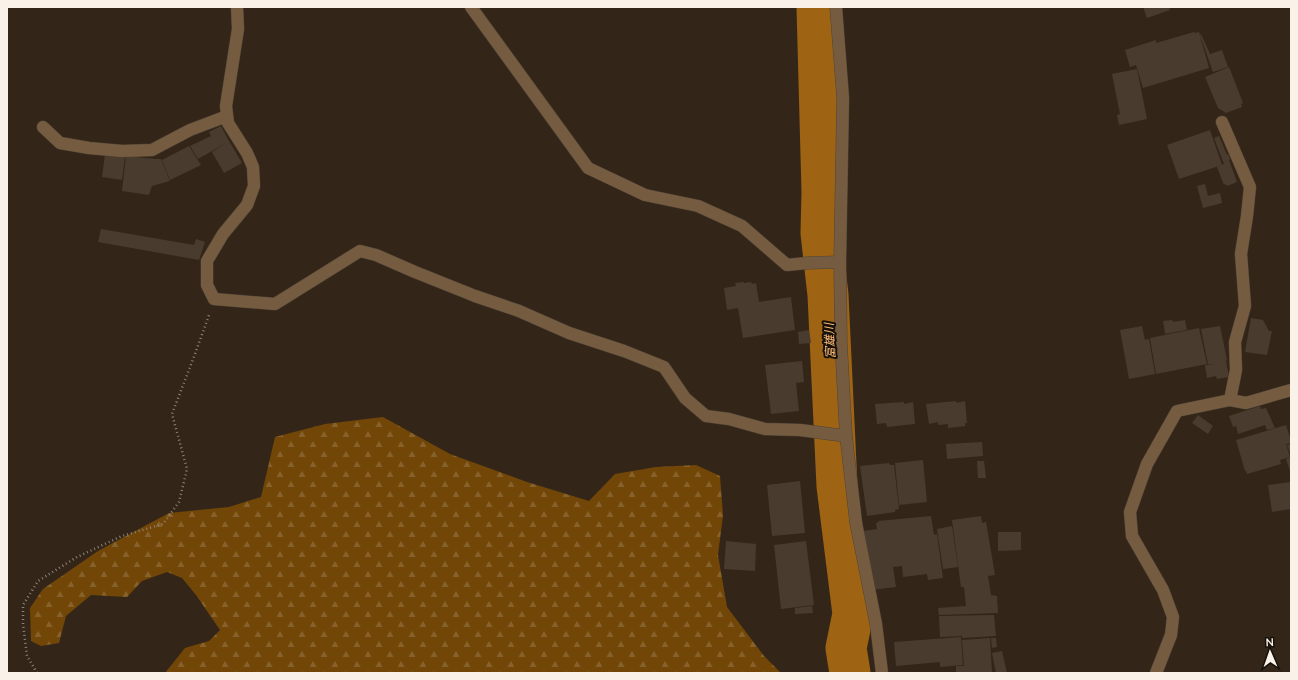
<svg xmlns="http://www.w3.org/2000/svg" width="1298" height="680" font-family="'Nunito Sans','Noto Sans JP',sans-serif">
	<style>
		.forest { fill: url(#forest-firs) }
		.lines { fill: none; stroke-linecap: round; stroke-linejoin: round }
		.river { stroke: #9f6413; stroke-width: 41 }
		.building { fill: #493c2f }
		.lane-casing { stroke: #4f4336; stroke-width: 13 }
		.street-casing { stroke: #4f4336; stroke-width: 13 }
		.path { stroke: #8e8378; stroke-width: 2.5; stroke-dasharray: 1 3; stroke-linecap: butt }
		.lane { stroke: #755c41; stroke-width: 12 }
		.street { stroke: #755c41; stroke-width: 12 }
		.labels { text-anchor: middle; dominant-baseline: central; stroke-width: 4; stroke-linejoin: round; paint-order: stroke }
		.water-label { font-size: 12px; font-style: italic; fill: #ffbd76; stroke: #16100b }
	</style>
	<defs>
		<pattern id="forest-firs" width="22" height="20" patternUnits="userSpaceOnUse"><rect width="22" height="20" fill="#724607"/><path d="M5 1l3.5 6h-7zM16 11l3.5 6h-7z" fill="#87612b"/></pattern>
	</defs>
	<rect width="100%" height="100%" fill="#332619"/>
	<polygon class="forest" points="383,417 450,454 527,482 589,501 615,474 656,467 696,465 720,476 723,515 718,555 727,607 764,656 781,673 165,673 185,648 209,641 220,630 196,595 182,578 167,572 142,581 127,597 91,595 66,616 59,643 41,646 31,641 30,608 43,589 98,551 169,513 229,507 261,497 275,437 325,424"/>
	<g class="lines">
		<polyline class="river" points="817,7 822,192 821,233 828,295 837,486 853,614 846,648 850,673"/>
	</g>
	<g class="building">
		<polygon points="1143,7 1169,7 1170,10 1147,18"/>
		<polygon points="1194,32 1195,33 1199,32 1209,68 1143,88 1136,65 1130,67 1125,50 1156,40 1156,43"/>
		<polygon points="1201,34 1210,54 1222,50 1228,67 1213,72 1200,35"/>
		<polygon points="1229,67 1243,103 1241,104 1242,107 1226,113 1218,108 1205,77"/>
		<polygon points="1137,69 1147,119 1119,125 1117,115 1120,114 1112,74"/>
		<polygon points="221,126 229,141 242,163 224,173 212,152 226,143 198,159 190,146 211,136 209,132"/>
		<polygon points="1210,130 1222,165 1179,179 1167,145"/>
		<polygon points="1219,136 1227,155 1228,154 1230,159 1229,160 1237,182 1227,186 1226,184 1224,185 1217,167 1226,163 1224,164 1214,138"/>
		<polygon points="189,146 201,165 170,180 162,160"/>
		<polygon points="105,154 125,157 122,180 102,177"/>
		<polygon points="126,156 155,159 161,159 170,181 152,186 149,195 122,191"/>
		<polygon points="1205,184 1208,196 1220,193 1222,203 1203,208 1197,186"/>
		<polygon points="101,229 194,245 196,239 205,242 199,260 98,242"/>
		<polygon points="744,282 744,283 751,282 752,284 756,283 759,302 791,297 795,330 743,338 738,308 727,310 724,288 736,286 735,283"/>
		<polygon points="1251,318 1263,320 1269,331 1272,331 1267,355 1245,352"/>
		<polygon points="1172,320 1173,322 1185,320 1187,330 1165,334 1163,321"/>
		<polygon points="1142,326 1145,340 1149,339 1155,374 1129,379 1120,330"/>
		<polygon points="1220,326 1227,360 1226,361 1229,377 1217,379 1216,376 1207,378 1205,365 1214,364 1208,364 1201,329"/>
		<polygon points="1199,328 1207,364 1156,374 1150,338"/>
		<polygon points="809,330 811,343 799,344 798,332"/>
		<polygon points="802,361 804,382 796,383 799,411 771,414 765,365"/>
		<polygon points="956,401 956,403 965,401 967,423 965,423 965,426 948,428 948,424 938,425 938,422 929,424 926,404"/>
		<polygon points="904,402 904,404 913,402 915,424 887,427 886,423 877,424 875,404"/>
		<polygon points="1260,406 1261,409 1266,408 1275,428 1267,430 1265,425 1238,434 1236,426 1233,427 1229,416"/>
		<polygon points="1198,415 1213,426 1208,434 1192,423"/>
		<polygon points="1286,425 1291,441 1291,443 1286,444 1290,457 1280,460 1281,464 1247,474 1246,470 1245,471 1236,440"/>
		<polygon points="982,442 983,456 947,459 946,444"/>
		<polygon points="1291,444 1291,456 1287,445"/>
		<polygon points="1291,457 1291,474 1286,459"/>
		<polygon points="923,460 927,502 899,505 895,463"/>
		<polygon points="977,461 984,461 986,478 978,478"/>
		<polygon points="889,463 890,465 894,465 899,509 895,510 895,512 867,516 860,466"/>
		<polygon points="800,481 805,533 772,536 767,485"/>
		<polygon points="1291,482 1291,509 1272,512 1268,485"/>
		<polygon points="931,516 934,535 937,534 943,578 928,580 927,574 903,577 902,566 893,567 896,587 871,590 863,531 877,529 876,523 879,522 878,521"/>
		<polygon points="981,516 982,523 986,522 995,575 988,576 991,595 997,596 998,613 939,615 938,608 966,606 964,587 961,587 952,520"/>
		<polygon points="952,526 958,567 943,569 937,529"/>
		<polygon points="998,532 1021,532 1021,550 998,551"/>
		<polygon points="726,541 756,544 755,571 724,569"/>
		<polygon points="806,541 814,605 781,609 774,545"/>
		<polygon points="812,606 813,613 795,614 795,608"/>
		<polygon points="994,615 996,636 962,638 962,636 940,637 939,616"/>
		<polygon points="961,637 963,665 940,667 940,662 896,666 894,642"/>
		<polygon points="990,638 992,673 956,673 956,666 964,666 962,640"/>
		<polygon points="991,638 996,638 997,647 992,648"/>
		<polygon points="1002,651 1007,673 996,673 992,653"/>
	</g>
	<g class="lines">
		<g class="lane-casing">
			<polyline id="lane" points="43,127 60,143 89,148 122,151 152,150 190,130 227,116"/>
		</g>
		<g class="street-casing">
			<g id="street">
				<polyline points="237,7 238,29 226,106 228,123 247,153 253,167 254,186 247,205 223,234 207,261 207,285 214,299 275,304 360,251 376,255 415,272 475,296 519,311 569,333 624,351 664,367 685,398 706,416 729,419 765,429 800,430 846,436"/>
				<polyline points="471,7 588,168 645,195 698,206 742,226 787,265 807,263 840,262"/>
				<polyline points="836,7 843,98 840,262 841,344 846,436 856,523 876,624 882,673"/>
				<polyline points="1222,122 1250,187 1247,216 1241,254 1245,306 1235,342 1236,370 1230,400"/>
				<polyline points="1156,673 1171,635 1173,617 1163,590 1132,536 1130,512 1147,464 1177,411 1230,400 1246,403 1291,390"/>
			</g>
		</g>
		<polyline class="path" points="37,673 27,656 23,624 23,605 38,581 77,557 122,536 163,524 179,502 187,469 172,414 195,354 209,315"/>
		<use href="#lane" class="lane"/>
		<use href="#street" class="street"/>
	</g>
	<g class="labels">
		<g class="water-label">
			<text transform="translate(830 341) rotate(-93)">富雄川</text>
		</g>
	</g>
	<rect width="1298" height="680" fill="none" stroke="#faf2e9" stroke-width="16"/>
	<g transform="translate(1270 652) rotate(358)" stroke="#16100b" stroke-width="3" paint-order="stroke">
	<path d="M0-3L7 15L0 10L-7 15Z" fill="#faf2e9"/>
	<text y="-6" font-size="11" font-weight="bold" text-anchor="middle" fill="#faf2e9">N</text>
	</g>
</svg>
